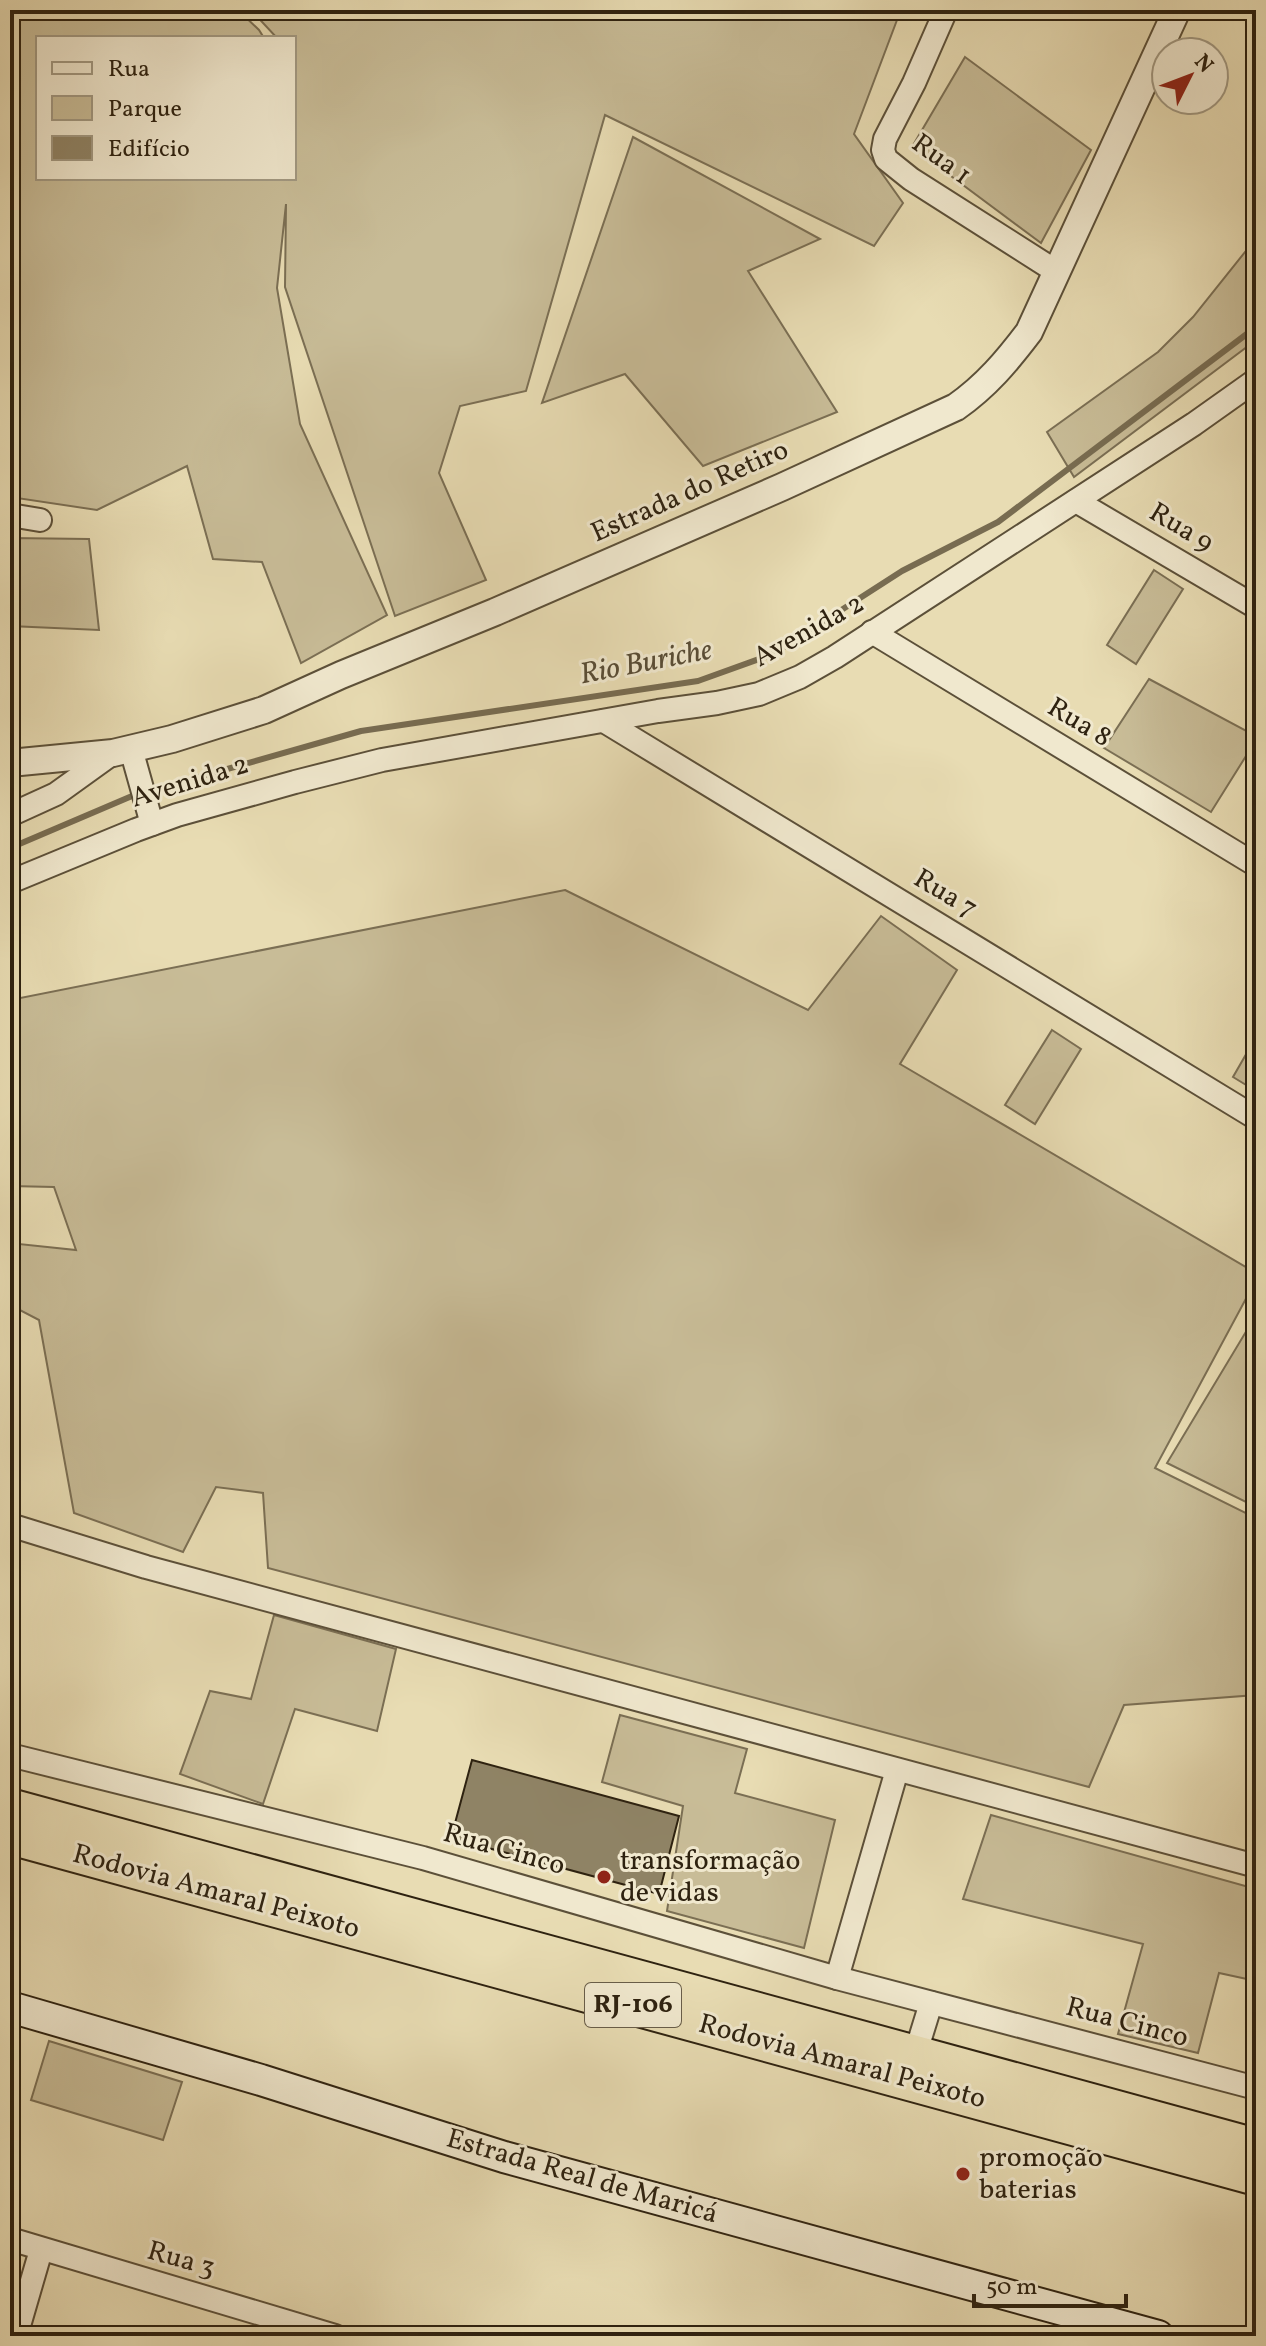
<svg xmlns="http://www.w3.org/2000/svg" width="1266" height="2346" font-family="Vollkorn,serif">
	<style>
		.green { fill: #c8bc97; stroke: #7b6f54; stroke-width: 2 }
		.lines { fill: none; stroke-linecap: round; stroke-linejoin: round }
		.stream { stroke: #786c51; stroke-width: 6 }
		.building { fill: #8f8365; stroke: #2e2210; stroke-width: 2 }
		.minor-casing { stroke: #5c5039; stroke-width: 26 }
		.tertiary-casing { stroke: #5c5039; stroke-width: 30 }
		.secondary-casing { stroke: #2e2210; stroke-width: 34 }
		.trunk-casing { stroke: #2e2210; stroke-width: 40 }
		.minor { stroke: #f0e8ce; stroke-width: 22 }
		.tertiary { stroke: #f0e8ce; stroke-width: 26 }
		.secondary { stroke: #f0e8ce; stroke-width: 30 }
		.trunk { stroke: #e8dcb3; stroke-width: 36 }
		.poi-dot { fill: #8f2418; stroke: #f0e8ce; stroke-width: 3 }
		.labels { text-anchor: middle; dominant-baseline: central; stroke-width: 6; stroke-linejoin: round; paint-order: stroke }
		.shield { fill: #f0e8ce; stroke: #685d49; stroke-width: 2 }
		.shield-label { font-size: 26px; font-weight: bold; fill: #2e2210 }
		.street-label { font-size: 28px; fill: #2e2210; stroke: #f0e8ce }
		.poi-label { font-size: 28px; fill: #2e2210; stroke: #f0e8ce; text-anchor: start }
		.water-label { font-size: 30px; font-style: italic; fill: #594d36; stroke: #f0e8ce }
	</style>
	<rect width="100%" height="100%" fill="#e8dcb3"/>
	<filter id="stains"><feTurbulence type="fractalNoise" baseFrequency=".0025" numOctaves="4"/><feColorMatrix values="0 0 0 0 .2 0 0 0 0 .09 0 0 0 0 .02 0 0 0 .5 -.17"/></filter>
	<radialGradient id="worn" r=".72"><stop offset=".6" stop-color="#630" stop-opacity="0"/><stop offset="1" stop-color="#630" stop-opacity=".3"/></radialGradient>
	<g class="green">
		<polygon points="10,10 238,10 259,30 264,38 38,38 38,178 294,178 294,38 277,38 251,10 898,10 900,12 854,134 903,203 874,246 605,115 526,391 460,406 439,473 486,580 395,616 285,287 286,204 277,288 300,424 387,615 301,663 262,562 213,559 187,466 97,510 10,497"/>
		<polygon points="965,57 1091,150 1041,243 912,147"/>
		<polygon points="633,137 820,239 748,271 837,412 703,466 625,374 542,403"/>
		<polygon points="1256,229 1256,340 1074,477 1047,432 1158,352 1193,317 1249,247"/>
		<polygon points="10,538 89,539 99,630 10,626"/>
		<polygon points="1154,570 1183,589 1136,664 1107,645"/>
		<polygon points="1149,679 1256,736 1256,740 1211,812 1104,748"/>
		<polygon points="565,890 808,1010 881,916 957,970 900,1064 1256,1273 1256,1280 1155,1468 1256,1518 1256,1695 1124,1705 1089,1787 268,1568 263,1493 216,1487 183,1552 74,1513 39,1320 10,1305 10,1243 76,1250 54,1187 10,1186 10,1000"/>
		<polygon points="1052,1030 1081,1049 1035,1124 1005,1105"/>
		<polygon points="1256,1037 1256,1091 1233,1077"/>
		<polygon points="1256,1315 1256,1507 1167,1463"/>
		<polygon points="274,1615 396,1649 377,1731 295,1709 263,1804 180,1774 210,1691 251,1699"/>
		<polygon points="620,1715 747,1749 735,1793 835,1820 804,1948 667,1911 683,1806 602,1782"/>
		<polygon points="991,1815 1256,1889 1256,1981 1219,1973 1198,2053 1118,2034 1143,1944 963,1899"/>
		<polygon points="49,2041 182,2082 163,2140 31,2100"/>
	</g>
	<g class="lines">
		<polyline class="stream" points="10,848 132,796 361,731 698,681 773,654 902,571 998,522 1256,327"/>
	</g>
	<polygon class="building" points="472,1760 679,1816 659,1894 451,1838"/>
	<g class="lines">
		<g class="minor-casing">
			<g id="minor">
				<polyline points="946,10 914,83 885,139 883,150 886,159 911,179 1057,272"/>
				<polyline points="1076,501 1256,607"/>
				<polyline points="10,515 40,520"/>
				<polyline points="872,632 1256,865"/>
				<polyline points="604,721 1256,1118"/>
				<polyline points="131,749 152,824"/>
				<polyline points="10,815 56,794 113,753"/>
				<polyline points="10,882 136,830 177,815 295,782 382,760 658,711 717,703 759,694 800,677 835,657 1194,424 1256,380"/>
				<polyline points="10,1525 146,1567 1256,1866"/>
				<polyline points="10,1755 423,1858 837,1978 1256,2088"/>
				<polyline points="837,1978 897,1770"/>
				<polyline points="915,2055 931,2003"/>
				<polyline points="10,2239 335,2336"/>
				<polyline points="16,2336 41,2250"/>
			</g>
		</g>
		<g class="tertiary-casing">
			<path id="tertiary" d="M 10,763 L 113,753 L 172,739 L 264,710 L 341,675 L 495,612 L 782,487 L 956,407 C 986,386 1007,361 1029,332 L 1177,10"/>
		</g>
		<g class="secondary-casing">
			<polyline id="secondary" points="10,2007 261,2080 504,2157 1158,2336"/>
		</g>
		<g class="trunk-casing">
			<g id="trunk">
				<polyline points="10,1807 1256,2147"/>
				<polyline points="10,1836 1256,2177"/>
			</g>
		</g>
		<use href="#minor" class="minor"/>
		<use href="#tertiary" class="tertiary"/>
		<use href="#secondary" class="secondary"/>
		<use href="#trunk" class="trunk"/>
	</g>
	<g class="poi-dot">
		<circle cx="604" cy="1877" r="8"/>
		<circle cx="963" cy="2174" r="8"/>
	</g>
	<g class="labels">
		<rect class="shield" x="585" y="1983" width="96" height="44" rx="6"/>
		<g class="shield-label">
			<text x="633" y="2005">RJ-106</text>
		</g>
		<g class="street-label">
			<text transform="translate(941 160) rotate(36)">Rua 1</text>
			<text transform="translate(690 492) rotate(-24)">Estrada do Retiro</text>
			<text transform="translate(1181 528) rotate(31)">Rua 9</text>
			<text transform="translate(809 631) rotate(-29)">Avenida 2</text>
			<text transform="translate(1079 723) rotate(31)">Rua 8</text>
			<text transform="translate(190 782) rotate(-17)">Avenida 2</text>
			<text transform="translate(945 894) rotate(31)">Rua 7</text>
			<text transform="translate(504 1850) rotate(16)">Rua Cinco</text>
			<text transform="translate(216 1892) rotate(15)">Rodovia Amaral Peixoto</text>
			<text transform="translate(1127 2023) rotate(15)">Rua Cinco</text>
			<text transform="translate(842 2062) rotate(15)">Rodovia Amaral Peixoto</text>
			<text transform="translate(582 2177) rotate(16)">Estrada Real de Maricá</text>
			<text transform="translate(181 2260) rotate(16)">Rua 3</text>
		</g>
		<g class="poi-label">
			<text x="620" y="1861">transformação<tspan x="620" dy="32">de vidas</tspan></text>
			<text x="979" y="2158">promoção<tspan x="979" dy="32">baterias</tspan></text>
		</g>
		<g class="water-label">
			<text transform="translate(646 663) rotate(-11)">Rio Buriche</text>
		</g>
	</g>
	<rect width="1266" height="2346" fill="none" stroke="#e8dcb3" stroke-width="40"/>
	<rect x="12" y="12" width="1242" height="2322" fill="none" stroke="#2e2210" stroke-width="4"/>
	<rect x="20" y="20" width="1226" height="2306" fill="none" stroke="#2e2210" stroke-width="2"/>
	<rect x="36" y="36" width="260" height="144" fill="#f0e8ce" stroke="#a29982" stroke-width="2"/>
	<rect x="52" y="62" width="40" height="12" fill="#f0e8ce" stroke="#a29982" stroke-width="2"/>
	<text x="108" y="76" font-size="24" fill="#2e2210">Rua</text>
	<rect x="52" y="96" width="40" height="24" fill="#c8bc97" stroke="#a29982" stroke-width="2"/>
	<text x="108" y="116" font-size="24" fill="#2e2210">Parque</text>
	<rect x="52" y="136" width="40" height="24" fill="#8f8365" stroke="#a29982" stroke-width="2"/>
	<text x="108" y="156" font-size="24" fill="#2e2210">Edifício</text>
	<g transform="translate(1190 76) rotate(48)"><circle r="38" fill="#f0e8ce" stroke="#a29982" stroke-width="2"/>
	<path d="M0-6L14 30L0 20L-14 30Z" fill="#8f2418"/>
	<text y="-12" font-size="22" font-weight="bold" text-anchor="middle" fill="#2e2210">N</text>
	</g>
	<path d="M974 2294v12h152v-12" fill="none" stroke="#2e2210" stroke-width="4"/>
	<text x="986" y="2294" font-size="24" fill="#2e2210" stroke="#f0e8ce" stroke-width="6" paint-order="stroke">50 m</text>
	<rect width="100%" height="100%" filter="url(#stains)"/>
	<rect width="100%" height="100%" fill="url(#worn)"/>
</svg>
